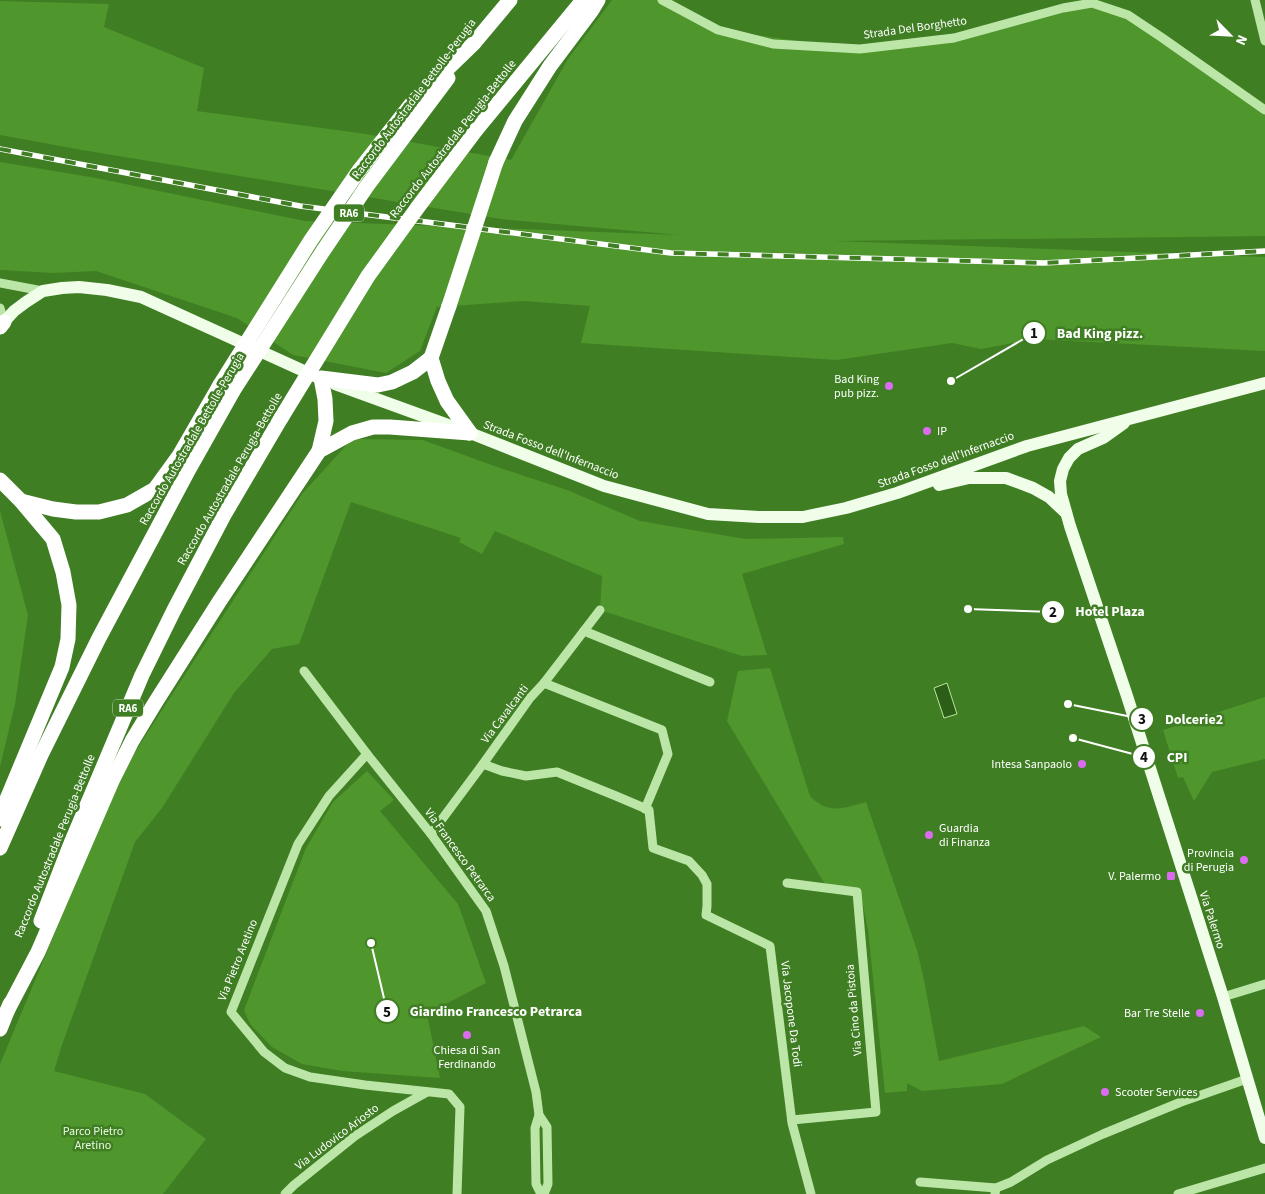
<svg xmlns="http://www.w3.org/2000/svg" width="1265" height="1194" font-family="'Source Sans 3',sans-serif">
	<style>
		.green { fill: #4f962d }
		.water { fill: #2d5e18; stroke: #b6e79c }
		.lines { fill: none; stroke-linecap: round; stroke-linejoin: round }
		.minor { stroke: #bce6a8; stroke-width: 9 }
		.major { stroke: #effde9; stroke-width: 12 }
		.highway { stroke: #fff; stroke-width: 15 }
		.rail-casing { stroke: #fff; stroke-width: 5.5 }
		.rail { stroke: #3f7e23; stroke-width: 4; stroke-dasharray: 11; stroke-linecap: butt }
		.highway-bridge { stroke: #fff; stroke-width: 15 }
		.poi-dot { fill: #db6bf1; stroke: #3f7e23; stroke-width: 2 }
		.labels { text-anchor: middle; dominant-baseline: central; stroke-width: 5; stroke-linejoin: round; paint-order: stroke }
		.shield { fill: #3f7e23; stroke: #c5d8bd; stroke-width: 1 }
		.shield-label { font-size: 11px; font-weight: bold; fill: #fff }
		.street-label { font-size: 12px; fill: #fff; stroke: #3f7e23 }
		.poi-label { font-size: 12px; fill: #fff; stroke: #3f7e23; text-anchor: end }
		.park-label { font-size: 12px; fill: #e8f9e0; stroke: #3f7e23 }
		.leader { fill: none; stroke: #fff; stroke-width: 2 }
		.callout-dot { fill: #fff; stroke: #3f7e23; stroke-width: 2 }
		.mark-label { font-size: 15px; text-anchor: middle; font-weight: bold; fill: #111 }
		.callout-label { font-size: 14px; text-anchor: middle; font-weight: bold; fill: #fff; stroke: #3f7e23; stroke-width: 5; stroke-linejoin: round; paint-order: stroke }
	</style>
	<rect width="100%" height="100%" fill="#3f7e23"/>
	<g class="green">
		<polygon points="612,0 662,0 718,30 860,49 954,38 1092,3 1128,15 1265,110 1265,236 834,241 1265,257 1265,351 1034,339 981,349 952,343 837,360 581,343 590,306 523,301 437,307 420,351 386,373 293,355 237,318 96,271 53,273 0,270 0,162 96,178 305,221 679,235 501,219 82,150 0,135 0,1 109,4 104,27 204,68 197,111 366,134 511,160 568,59"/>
		<polygon points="352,439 423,440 497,467 567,490 640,521 745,539 843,537 844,544 742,574 767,655 742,656 600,610 602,576 495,531 482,554 459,542 461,538 351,502 299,644 272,649 234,693 162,808 135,842 62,1045 54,1071 145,1094 206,1139 163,1194 0,1194 0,1064 122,772 302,494"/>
		<polygon points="0,511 28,615 15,704 0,767"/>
		<path d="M 770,668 L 810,796 C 828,815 844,808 866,802 L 917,950 L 924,980 L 939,1061 L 1084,1026 L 1101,1037 L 1002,1084 L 922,1091 L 907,1083 L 907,1091 L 885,1093 L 868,930 L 860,890 L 826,886 L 727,721 L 738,671 Z"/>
		<polygon points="1265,697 1265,759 1212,772 1194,801 1183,777 1178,778 1163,730"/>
		<polygon points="367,771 394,800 380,811 458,904 486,983 427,1014 440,1078 342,1071 302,1064 272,1047 250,1024 244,1010 306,848 333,802"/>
	</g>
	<polygon class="water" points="947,683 957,714 944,718 934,688"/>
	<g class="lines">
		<g class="minor">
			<polyline points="662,0 718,30 773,44 860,49 954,38 1063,8 1092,3 1128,15 1161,37 1265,110"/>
			<polyline points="1255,0 1265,41"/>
			<polyline points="0,283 43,291"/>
			<polyline points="0,308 4,322 0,321"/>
			<polyline points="584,631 710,682"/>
			<polyline points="304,671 367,754 431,834 486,911 504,966 536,1092 539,1115 547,1127 548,1184 544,1194"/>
			<polyline points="544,683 662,730 668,754 645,809"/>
			<polyline points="367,754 329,796 298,844 231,1012 264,1052 285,1068 310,1077 365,1085 449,1094 460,1107 457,1194"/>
			<polyline points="483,764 502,771 526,776 557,772 616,796 649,810 653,848 689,861 702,875 707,884 707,906 706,915 770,946 792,1123 811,1194"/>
			<polyline points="431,834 483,764 530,698 544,683 600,610"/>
			<polyline points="787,883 857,892 876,1112 792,1120"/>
			<polyline points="1223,997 1265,984"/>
			<polyline points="539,1115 535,1128 536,1184 541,1194"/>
			<polyline points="920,1182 996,1188"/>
			<polyline points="285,1194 294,1185 355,1136 393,1111 427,1092"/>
			<polyline points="995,1194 996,1188 1011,1182 1047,1160 1103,1134 1181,1102 1247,1079"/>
			<polyline points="1178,1194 1265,1168"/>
		</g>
		<g class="major">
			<polyline points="4,322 14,311 26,302 43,291 62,288 79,287 107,290 141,297 317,377"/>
			<polyline points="335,384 470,433 604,486 708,514 759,517 803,517 846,508 897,493 1027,446 1265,383"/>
			<polyline points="1124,423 1103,438 1078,449 1069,458 1063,469 1060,481 1061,494 1070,526 1127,696 1223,997 1265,1138"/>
			<polyline points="939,485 969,478 1006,478 1033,488 1049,497 1066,513"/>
		</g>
		<g class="highway">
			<polyline points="474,43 510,0"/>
			<polyline points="476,130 583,0"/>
			<polyline points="496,162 515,121 550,66 592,10 598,0"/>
			<polyline points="449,306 431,358 438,381 447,401 470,433"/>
			<polyline points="0,327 4,322"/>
			<polyline points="319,451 326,421 325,399 321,378 378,385 392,382 413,372 431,358"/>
			<polyline points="0,480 21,501 53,539 63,572 69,605 68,639 62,667 2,811 0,819"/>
			<polyline points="21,501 53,509 76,512 99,512 127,505 155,489 179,456 220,385"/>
			<polyline points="0,848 41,755 99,638 189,469 233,391"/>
			<polyline points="41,921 69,848 142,675 174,610 224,515 281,418"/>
			<polyline points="6,1013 38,952 112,781 132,741 155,703 219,602 319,451 352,433 373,427 390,427 470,433"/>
			<polyline points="0,1029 10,1004"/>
		</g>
		<g class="rail-casing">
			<polyline id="rail" points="0,149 300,206 671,253 1044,263 1265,251"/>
		</g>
		<use href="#rail" class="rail"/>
		<g class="highway-bridge">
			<polyline points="449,306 496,162"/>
			<polyline points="220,385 311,240 358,172 413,102 474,43"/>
			<polyline points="233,391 323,251 367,186 448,78"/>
			<polyline points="281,418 368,276 418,207 476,130"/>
		</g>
	</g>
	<g class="poi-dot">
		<circle cx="889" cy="386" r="5"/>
		<circle cx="927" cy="431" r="5"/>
		<circle cx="1082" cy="764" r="5"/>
		<circle cx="929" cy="835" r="5"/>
		<circle cx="1244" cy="860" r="5"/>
		<rect x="1166" y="871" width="10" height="10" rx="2.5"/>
		<circle cx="1200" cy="1013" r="5"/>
		<circle cx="467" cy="1035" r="5"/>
		<circle cx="1105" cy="1092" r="5"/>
	</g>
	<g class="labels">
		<g class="shield">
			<rect x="334" y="204.5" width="30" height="17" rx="4"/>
			<rect x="113" y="699.5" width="30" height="17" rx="4"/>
		</g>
		<g class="shield-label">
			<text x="349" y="213">RA6</text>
			<text x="128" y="708">RA6</text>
		</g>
		<g class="street-label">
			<text transform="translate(915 28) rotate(-8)">Strada Del Borghetto</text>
			<text transform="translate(414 99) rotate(-53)">Raccordo Autostradale Bettolle-Perugia</text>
			<text transform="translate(453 139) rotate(-52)">Raccordo Autostradale Perugia-Bettolle</text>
			<text transform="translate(192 439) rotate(-60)">Raccordo Autostradale Bettolle-Perugia</text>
			<text transform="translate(551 450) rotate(21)">Strada Fosso dell'Infernaccio</text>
			<text transform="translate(946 460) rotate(-20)">Strada Fosso dell'Infernaccio</text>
			<text transform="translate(230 479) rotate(-60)">Raccordo Autostradale Perugia-Bettolle</text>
			<text transform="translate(505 714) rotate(-53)">Via Cavalcanti</text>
			<text transform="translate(55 846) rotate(-68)">Raccordo Autostradale Perugia-Bettolle</text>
			<text transform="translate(460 855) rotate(54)">Via Francesco Petrarca</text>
			<text transform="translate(1212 920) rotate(72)">Via Palermo</text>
			<text transform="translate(238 960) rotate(-68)">Via Pietro Aretino</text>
			<text transform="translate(854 1010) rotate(-95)">Via Cino da Pistoia</text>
			<text transform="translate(791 1014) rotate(83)">Via Jacopone Da Todi</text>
			<text transform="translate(337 1137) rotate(-37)">Via Ludovico Ariosto</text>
		</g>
		<g class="poi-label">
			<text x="879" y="379">Bad King<tspan x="879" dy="14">pub pizz.</tspan></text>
			<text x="937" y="431" text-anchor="start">IP</text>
			<text x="1072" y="764">Intesa Sanpaolo</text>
			<text x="939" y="828" text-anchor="start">Guardia<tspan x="939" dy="14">di Finanza</tspan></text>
			<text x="1234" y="853">Provincia<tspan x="1234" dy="14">di Perugia</tspan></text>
			<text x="1161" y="876">V. Palermo</text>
			<text x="1190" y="1013">Bar Tre Stelle</text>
			<text x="467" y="1050" text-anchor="middle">Chiesa di San<tspan x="467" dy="14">Ferdinando</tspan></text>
			<text x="1115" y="1092" text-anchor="start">Scooter Services</text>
		</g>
		<g class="park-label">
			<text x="93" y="1131">Parco Pietro<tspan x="93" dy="14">Aretino</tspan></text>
		</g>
	</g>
	<path class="leader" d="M951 381L1034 333M968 609L1053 612M1068 704L1142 719M1073 738L1144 757M371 943L387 1011"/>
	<g class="callout-dot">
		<circle cx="951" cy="381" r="5"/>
		<circle cx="968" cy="609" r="5"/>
		<circle cx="1068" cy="704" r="5"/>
		<circle cx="1073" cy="738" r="5"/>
		<circle cx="371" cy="943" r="5"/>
		<circle cx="1034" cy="333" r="12"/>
		<circle cx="1053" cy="612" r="12"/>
		<circle cx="1142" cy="719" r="12"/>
		<circle cx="1144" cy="757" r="12"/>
		<circle cx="387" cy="1011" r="12"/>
	</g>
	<g class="mark-label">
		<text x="1034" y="338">1</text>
		<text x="1053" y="617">2</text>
		<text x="1142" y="724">3</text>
		<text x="1144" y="762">4</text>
		<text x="387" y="1017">5</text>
	</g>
	<g class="callout-label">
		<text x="1100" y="338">Bad King pizz.</text>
		<text x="1110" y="616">Hotel Plaza</text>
		<text x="1194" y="724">Dolcerie2</text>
		<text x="1177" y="762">CPI</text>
		<text x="496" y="1016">Giardino Francesco Petrarca</text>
	</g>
	<g transform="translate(1230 35) rotate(114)" stroke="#3f7e23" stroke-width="4" paint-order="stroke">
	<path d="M0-4L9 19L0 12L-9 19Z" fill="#ffffff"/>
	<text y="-8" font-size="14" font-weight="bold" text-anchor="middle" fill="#ffffff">N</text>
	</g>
</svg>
